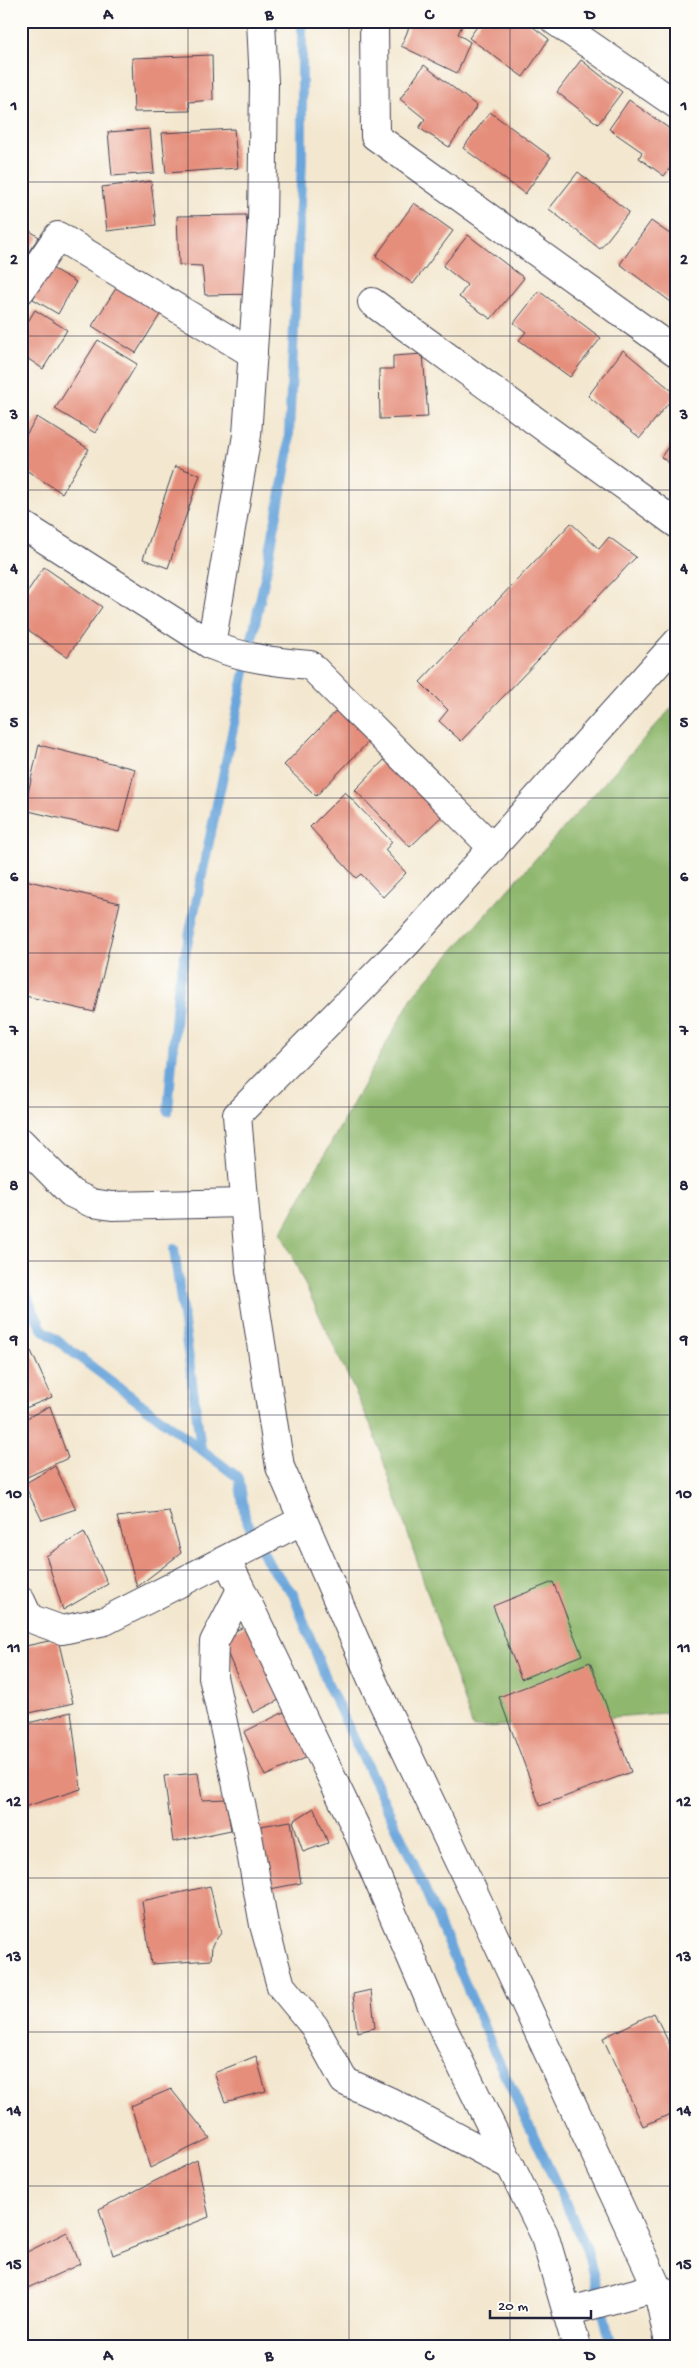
<svg xmlns="http://www.w3.org/2000/svg" width="698" height="2368" font-family="'Gochi Hand',sans-serif">
	<style>
		.forest { fill: #8fb86e; stroke: #586d54 }
		.lines { fill: none; stroke-linecap: round; stroke-linejoin: round }
		.stream { stroke: #6aa6db; stroke-width: 10 }
		.building { fill: #e58e7b }
		.minor-casing { stroke: #414051; stroke-width: 30 }
		.tertiary-casing { stroke: #414051; stroke-width: 30 }
		.minor { stroke: #fff; stroke-width: 28 }
		.tertiary { stroke: #fff; stroke-width: 28 }
		.grid { fill: none; stroke: #22223b; stroke-width: 1; stroke-opacity: 0.55 }
		.neatline { fill: none; stroke: #22223b; stroke-width: 2 }
		.grid-label { font-size: 16px; text-anchor: middle; font-weight: bold; fill: #22223b }
	</style>
	<rect width="100%" height="100%" fill="#fdfcf7"/>
	<filter id="ink" filterUnits="userSpaceOnUse"><feTurbulence type="fractalNoise" baseFrequency=".02" numOctaves="2"/><feDisplacementMap in="SourceGraphic" scale="10" xChannelSelector="R" yChannelSelector="G"/><feConvolveMatrix kernelMatrix="1 2 1 2 8 2 1 2 1" color-interpolation-filters="sRGB"/></filter>
	<filter id="wash" filterUnits="userSpaceOnUse"><feTurbulence type="fractalNoise" baseFrequency=".0096" numOctaves="4" result="noise"/><feDisplacementMap in="SourceGraphic" scale="20" xChannelSelector="R" yChannelSelector="G"/><feGaussianBlur stdDeviation="1.12" result="paint"/><feColorMatrix in="noise" values="0 0 0 0 0 0 0 0 0 0 0 0 0 0 0 0 0 1.4 0 .05"/><feComposite in="paint" operator="in"/></filter>
	<g filter="url(#wash)">
		<rect width="100%" height="100%" fill="#f3e7cf"/>
		<polygon class="forest" points="677,702 677,1712 473,1728 373,1430 281,1233 414,994"/>
		<g class="lines">
			<g class="stream">
				<polyline points="168,1111 178,988 268,563 288,454 302,161 302,21"/>
				<polyline points="174,1249 201,1448"/>
				<polyline points="21,1284 42,1329 239,1478 245,1517 270,1566 293,1594 330,1689 414,1864 497,2058 586,2247 612,2347"/>
			</g>
		</g>
		<g id="blocks">
			<g class="building">
				<polygon points="412,21 464,21 458,34 470,42 457,73 401,46"/>
				<polygon points="481,21 525,21 549,39 523,77 469,38"/>
				<polygon points="212,55 213,100 189,102 190,111 134,112 132,58"/>
				<polygon points="581,60 622,92 598,124 557,92"/>
				<polygon points="424,65 477,106 449,147 419,128 425,119 400,99"/>
				<polygon points="629,100 677,134 677,159 664,176 639,158 642,152 609,129"/>
				<polygon points="490,112 551,157 525,194 463,148"/>
				<polygon points="150,129 154,173 112,176 108,132"/>
				<polygon points="234,129 238,168 166,173 162,133"/>
				<polygon points="578,172 629,212 600,249 549,209"/>
				<polygon points="151,181 156,225 107,231 102,187"/>
				<polygon points="414,203 453,231 413,284 376,256"/>
				<polygon points="246,215 255,294 205,295 202,266 179,265 177,216"/>
				<polygon points="651,221 677,239 675,305 620,264"/>
				<polygon points="21,225 39,237 21,262"/>
				<polygon points="468,235 524,278 491,319 459,297 467,285 443,266"/>
				<polygon points="50,267 76,282 58,314 33,299"/>
				<polygon points="120,282 163,310 136,353 92,326"/>
				<polygon points="539,291 601,338 570,377 519,340 526,332 514,323"/>
				<polygon points="35,310 67,330 43,369 21,354 21,333"/>
				<polygon points="98,340 137,364 95,433 55,409"/>
				<polygon points="623,350 676,394 640,438 588,396"/>
				<polygon points="423,354 428,417 380,419 379,369 393,369 393,356"/>
				<polygon points="21,413 28,418 21,428"/>
				<polygon points="37,417 89,449 62,493 21,467 21,443"/>
				<polygon points="677,434 677,469 661,457"/>
				<polygon points="175,466 200,475 168,568 143,559"/>
				<polygon points="571,523 599,549 609,537 636,557 461,741 439,721 448,710 420,682"/>
				<polygon points="44,567 102,607 67,657 21,625 21,601"/>
				<polygon points="342,705 374,736 316,796 284,765"/>
				<polygon points="39,745 135,769 119,832 24,810"/>
				<polygon points="388,756 444,814 410,847 355,790"/>
				<polygon points="345,792 392,842 385,850 406,873 383,897 361,874 356,878 310,827"/>
				<polygon points="21,879 120,903 94,1012 21,995"/>
				<polygon points="31,1351 52,1397 21,1410 21,1355"/>
				<polygon points="50,1406 68,1458 23,1479 21,1473 21,1421"/>
				<polygon points="55,1466 76,1509 42,1520 24,1484"/>
				<polygon points="169,1511 181,1553 137,1587 117,1517"/>
				<polygon points="84,1532 108,1584 63,1610 46,1556"/>
				<polygon points="553,1582 582,1655 521,1679 493,1606"/>
				<polygon points="254,1622 285,1697 253,1713 221,1638"/>
				<polygon points="58,1639 73,1703 21,1715 21,1647"/>
				<polygon points="590,1662 631,1772 540,1806 499,1697"/>
				<polygon points="288,1710 310,1756 265,1776 244,1732"/>
				<polygon points="71,1712 81,1789 21,1808 21,1725"/>
				<polygon points="198,1773 202,1800 226,1799 231,1830 173,1842 164,1776"/>
				<polygon points="314,1808 328,1843 303,1852 293,1821"/>
				<polygon points="291,1821 301,1883 265,1890 254,1827"/>
				<polygon points="210,1886 221,1933 212,1945 211,1960 151,1964 142,1901"/>
				<polygon points="371,1990 375,2028 357,2032 353,1994"/>
				<polygon points="654,2013 677,2059 677,2111 643,2126 603,2038"/>
				<polygon points="256,2056 266,2091 225,2102 214,2073"/>
				<polygon points="171,2089 210,2138 150,2168 131,2106"/>
				<polygon points="197,2160 209,2217 113,2255 99,2209"/>
				<polygon points="67,2232 80,2264 21,2291 21,2255"/>
			</g>
		</g>
	</g>
	<g filter="url(#ink)">
		<use href="#blocks" fill-opacity="0" stroke="#414051" stroke-width="1"/>
		<g class="lines">
			<g class="minor-casing">
				<g id="minor">
					<polyline points="374,21 375,136 677,353"/>
					<polyline points="555,21 677,105"/>
					<polyline points="21,290 58,236 253,354"/>
					<polyline points="372,302 677,524"/>
					<polyline points="21,524 211,645 247,435 262,222 264,83 261,21"/>
					<path d="M 211,645 C 242,658 276,662 310,665 L 493,848"/>
					<polyline points="227,1560 355,1826 433,2008 544,2234 577,2347"/>
					<polyline points="241,1590 214,1642 213,1677 248,1836 264,1925 281,1986 314,2026 344,2081 391,2102 511,2166"/>
					<polyline points="21,1601 29,1618 62,1630 105,1621 303,1520"/>
					<polyline points="567,2312 657,2287 677,2304"/>
				</g>
			</g>
			<g class="tertiary-casing">
				<g id="tertiary">
					<polyline points="21,1142 71,1193 92,1203 112,1206 244,1203"/>
					<polyline points="670,2347 657,2287 483,1912 373,1682 280,1467 250,1271 237,1115 407,943 677,642"/>
				</g>
			</g>
			<use href="#minor" class="minor"/>
			<use href="#tertiary" class="tertiary"/>
		</g>
	</g>
	<path class="grid" d="M 188,21 L 188,2347M 349,21 L 349,2347M 510,21 L 510,2347M 21,182 L 677,182M 21,336 L 677,336M 21,490 L 677,490M 21,644 L 677,644M 21,798 L 677,798M 21,953 L 677,953M 21,1107 L 677,1107M 21,1261 L 677,1261M 21,1415 L 677,1415M 21,1570 L 677,1570M 21,1724 L 677,1724M 21,1878 L 677,1878M 21,2032 L 677,2032M 21,2186 L 677,2186"/>
	<rect width="698" height="2368" fill="none" stroke="#fdfcf7" stroke-width="55"/>
	<path d="M490 2310v8h101v-8" fill="none" stroke="#22223b" stroke-width="2.5"/>
	<text x="498" y="2310" font-size="15" fill="#22223b" stroke="#fdfcf7" stroke-width="4" paint-order="stroke">20 m</text>
	<rect x="28" y="28" width="642" height="2312" class="neatline"/>
	<g class="grid-label">
		<text x="108" y="19">A</text>
		<text x="269" y="19">B</text>
		<text x="429" y="19">C</text>
		<text x="590" y="19">D</text>
		<text x="14" y="110">1</text>
		<text x="684" y="110">1</text>
		<text x="14" y="264">2</text>
		<text x="684" y="264">2</text>
		<text x="14" y="419">3</text>
		<text x="684" y="419">3</text>
		<text x="14" y="573">4</text>
		<text x="684" y="573">4</text>
		<text x="14" y="727">5</text>
		<text x="684" y="727">5</text>
		<text x="14" y="881">6</text>
		<text x="684" y="881">6</text>
		<text x="14" y="1035">7</text>
		<text x="684" y="1035">7</text>
		<text x="14" y="1190">8</text>
		<text x="684" y="1190">8</text>
		<text x="14" y="1344">9</text>
		<text x="684" y="1344">9</text>
		<text x="14" y="1498">10</text>
		<text x="684" y="1498">10</text>
		<text x="14" y="1652">11</text>
		<text x="684" y="1652">11</text>
		<text x="14" y="1806">12</text>
		<text x="684" y="1806">12</text>
		<text x="14" y="1961">13</text>
		<text x="684" y="1961">13</text>
		<text x="14" y="2115">14</text>
		<text x="684" y="2115">14</text>
		<text x="14" y="2269">15</text>
		<text x="684" y="2269">15</text>
		<text x="108" y="2360">A</text>
		<text x="269" y="2360">B</text>
		<text x="429" y="2360">C</text>
		<text x="590" y="2360">D</text>
	</g>
</svg>
